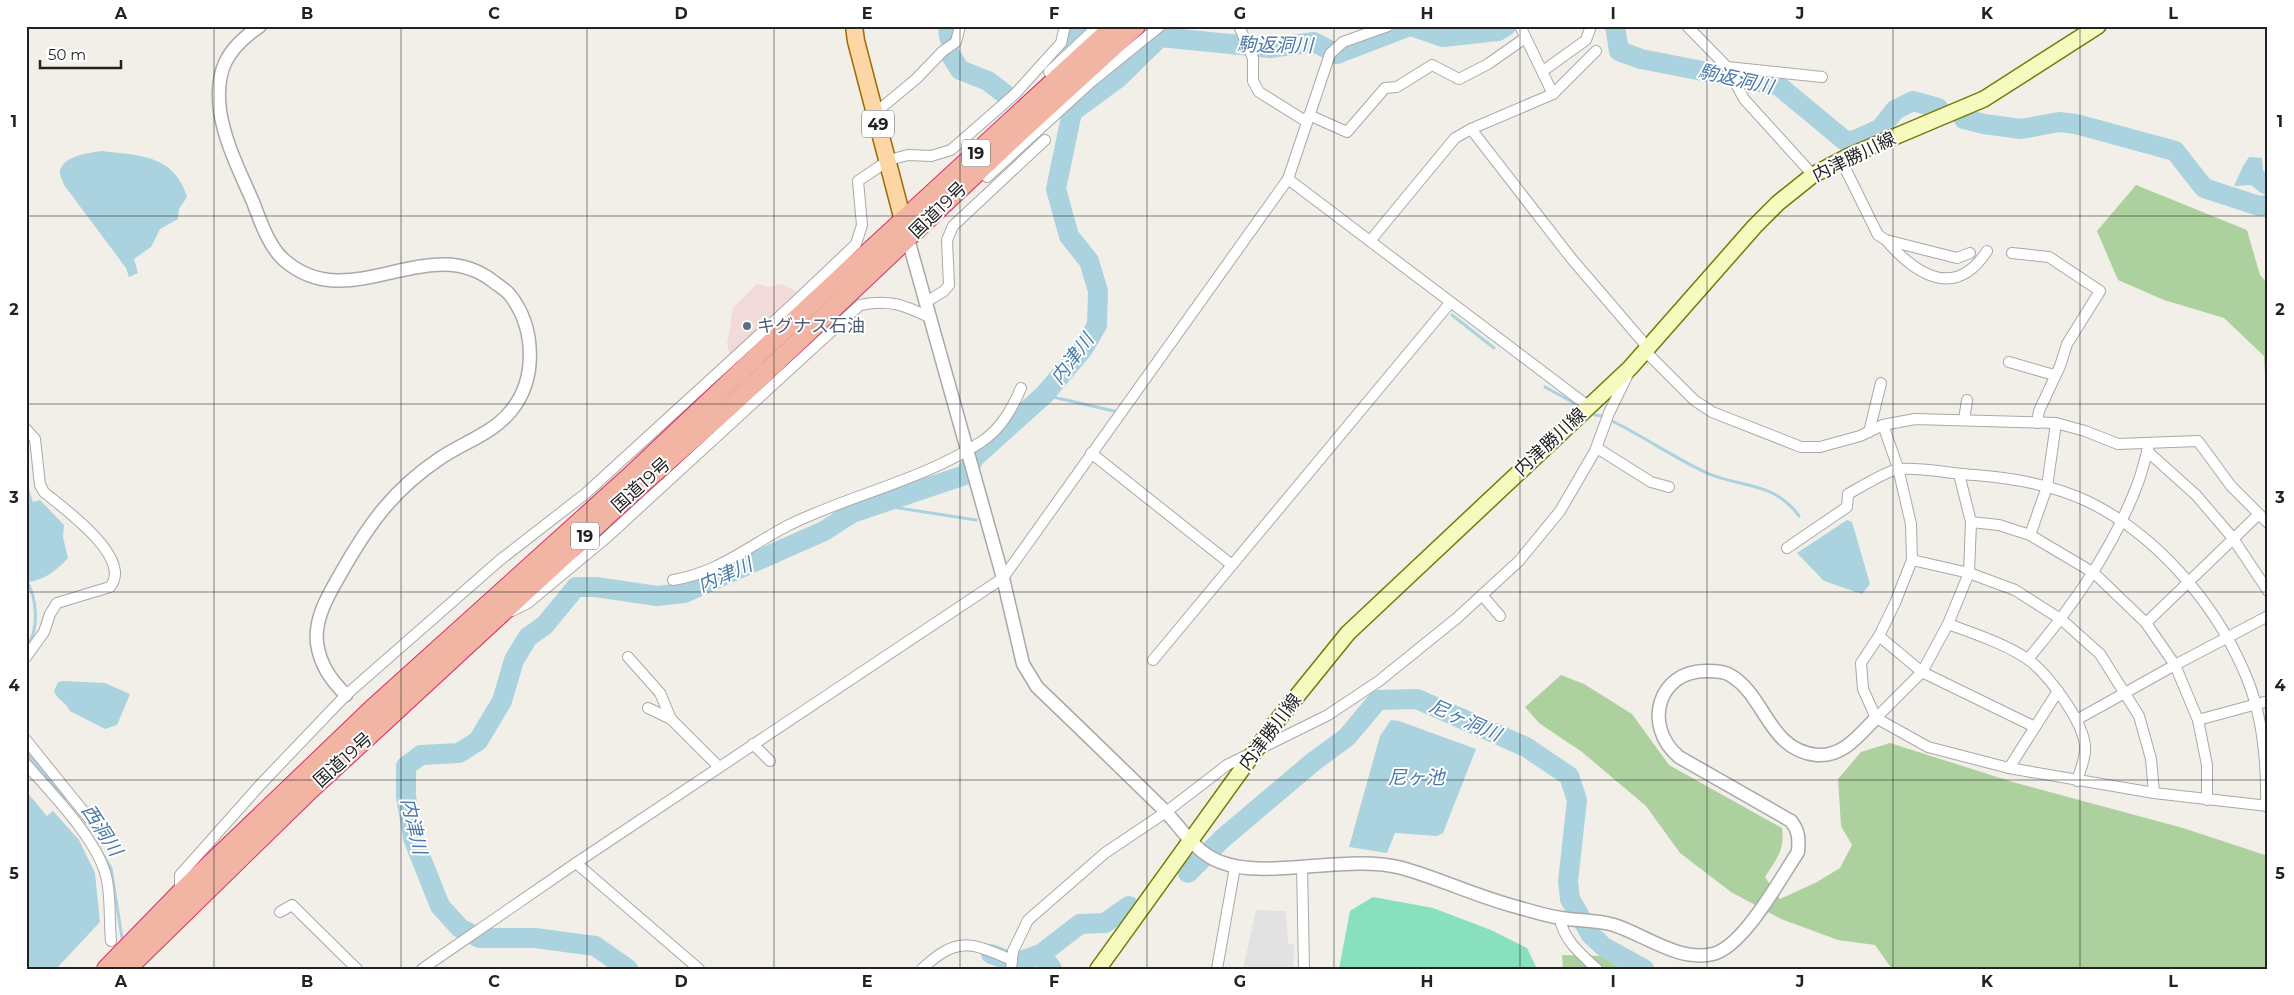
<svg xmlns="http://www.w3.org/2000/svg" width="2294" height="995" font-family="Montserrat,'Noto Sans JP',sans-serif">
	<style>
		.commercial { fill: #f2dad9 }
		.forest { fill: #add19e }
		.pitch { fill: #88e0be }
		.parking { fill: #e2e2e2 }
		.water { fill: #aad3df }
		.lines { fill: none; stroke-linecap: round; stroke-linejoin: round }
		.stream { stroke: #aad3df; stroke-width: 3 }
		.river { stroke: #aad3df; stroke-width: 20 }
		.minor-casing { stroke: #a9a9a9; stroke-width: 12 }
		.tertiary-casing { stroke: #a9a9a9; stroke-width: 15 }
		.secondary-casing { stroke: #707d05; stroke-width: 18 }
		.primary-casing { stroke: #a06b00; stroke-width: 19 }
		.trunk-casing { stroke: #dc2a67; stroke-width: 20 }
		.minor { stroke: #fff; stroke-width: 10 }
		.tertiary { stroke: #fff; stroke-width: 12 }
		.secondary { stroke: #f7fabf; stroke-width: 15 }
		.primary { stroke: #fcd6a4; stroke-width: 16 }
		.trunk { stroke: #f2b4a3; stroke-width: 18 }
		.grid { fill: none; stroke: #222; stroke-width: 1; stroke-opacity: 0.55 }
		.service-dot { fill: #5c6f8a; stroke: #fff; stroke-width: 2 }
		.labels { text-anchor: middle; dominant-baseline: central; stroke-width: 4; stroke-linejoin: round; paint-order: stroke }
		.shield { fill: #fff; stroke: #646464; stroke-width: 1 }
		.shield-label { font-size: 16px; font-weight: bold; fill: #222 }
		.street-label { font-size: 18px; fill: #222; stroke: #fff }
		.service-label { font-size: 18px; fill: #4e5e75; stroke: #fff; text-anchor: start }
		.water-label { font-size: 19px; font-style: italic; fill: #4a7aab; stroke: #fff }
		.neatline { fill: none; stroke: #222; stroke-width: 2 }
		.grid-label { font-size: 16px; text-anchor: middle; font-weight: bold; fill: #222 }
	</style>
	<rect width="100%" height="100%" fill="#f2efe9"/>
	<polygon class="commercial" points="757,284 770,287 782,284 799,293 731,358 727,344 733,308"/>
	<g class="forest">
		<polygon points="2136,185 2247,230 2260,275 2268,284 2268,436 2264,356 2224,318 2164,300 2118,280 2097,231"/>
		<path d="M 1561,675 L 1584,684 L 1632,714 L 1669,765 L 1782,828 C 1785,850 1777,858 1765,877 L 1780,899 L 1817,882 L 1840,868 L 1852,845 L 1841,826 L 1838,779 L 1861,752 L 1890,743 L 2016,783 L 2183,828 L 2268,856 L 2268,969 L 1892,969 L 1875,945 L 1838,940 L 1781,919 L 1731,892 L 1680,853 L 1646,806 L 1582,752 L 1539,723 L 1525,707 Z"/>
		<polygon points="1562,955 1601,956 1622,969 1563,969"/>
	</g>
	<polygon class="pitch" points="1373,897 1433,908 1491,930 1527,948 1537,969 1339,969 1350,911"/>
	<polygon class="parking" points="1256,910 1286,911 1288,944 1294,945 1293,969 1243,969"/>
	<g class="water">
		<path d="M 101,151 C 139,155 175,155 187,197 L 179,209 L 178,219 L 160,229 L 151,247 L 134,259 L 138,273 L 129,277 L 126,268 L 64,185 C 63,181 60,176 60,173 C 60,156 90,153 101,151 Z"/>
		<polygon points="2249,157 2262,158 2263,170 2268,175 2268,195 2261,193 2251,185 2234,186 2243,166"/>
		<path d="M 26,475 L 27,483 L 33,502 L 40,500 L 64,525 L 63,537 L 68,558 C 57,570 45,580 28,582 Z"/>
		<polygon points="1847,520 1852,522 1870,584 1862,594 1824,581 1797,553"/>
		<path d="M 63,681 L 105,683 L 130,694 L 117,725 L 105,729 L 70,711 C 66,702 57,700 54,691 L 58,682 Z"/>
		<polygon points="1391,720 1399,721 1476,749 1443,833 1437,836 1395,833 1387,853 1349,847 1380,736"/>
		<polygon points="26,791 47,816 53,811 79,840 95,873 100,922 56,969 26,969"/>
	</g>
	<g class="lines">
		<g class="stream">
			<polyline points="1452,315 1494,348"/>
			<polyline points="1545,387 1574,403"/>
			<polyline points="1044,395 1114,411"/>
			<polyline points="1595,415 1603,416"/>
			<path d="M 1612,421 C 1645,437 1674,458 1707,473 C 1740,488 1774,481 1799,516"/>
			<polyline points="873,504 976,520"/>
			<path d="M 26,580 C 37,597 40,631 26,647"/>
			<polyline points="26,752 65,800"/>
			<polyline points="87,829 111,868 122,938"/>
		</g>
		<g class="river">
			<polyline points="948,26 949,37"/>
			<polyline points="1411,26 1443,37 1498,31 1506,26"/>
			<polyline points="1615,26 1619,51 1641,59 1779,86 1844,140 1853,141 1880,129 1895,110 1913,101 1938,108"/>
			<polyline points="950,54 960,70 988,81 1006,95"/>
			<polyline points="1072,112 1117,79 1160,37 1270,48 1314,42 1337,54 1410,26"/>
			<polyline points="1964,119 1984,124 2021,129 2059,122 2076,124 2175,151 2204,188 2259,206 2268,205"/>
			<polyline points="1188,873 1222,839 1313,762 1347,737 1378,700 1417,699 1526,747 1569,776 1577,800 1568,882 1570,899 1591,935 1604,947 1644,969"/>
			<polyline points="991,954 1015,963 1041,954 1080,924 1105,923 1129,906"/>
			<polyline points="1041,954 1052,969"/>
			<polyline points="628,969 595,946 535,938 479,938 460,928 440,906 413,838 406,796 406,766 421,755 459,753 478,741 502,701 514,660 528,637 545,625 576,587 596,587 657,596 684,593 824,531 852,513 965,475 975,457 1044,395 1083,349 1097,325 1098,291 1089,261 1069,236 1056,189 1072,112 1073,35 1076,26"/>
		</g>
		<g class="minor-casing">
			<g id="minor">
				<polyline points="1239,26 1253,58 1253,81 1259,92 1307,122"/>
				<polyline points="1520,26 1553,94"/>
				<polyline points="1687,26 1727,67 1744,99 1813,175"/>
				<polyline points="1727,67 1822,77"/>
				<polyline points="1543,71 1586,40 1591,26"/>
				<polyline points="1049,72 1098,26"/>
				<polyline points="875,113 916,79 943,51 956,42 960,26"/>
				<polyline points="1309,115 1347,132 1385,88 1397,87 1432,65 1459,79 1488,64 1525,38"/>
				<polyline points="1471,129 1571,258 1649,349"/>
				<polyline points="1841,160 1878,235 1886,240 1957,258 1970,253"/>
				<polyline points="987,177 1091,82 1160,26"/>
				<polyline points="1288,179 1588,406"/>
				<path d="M 1886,240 C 1916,275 1955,300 1987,251"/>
				<polyline points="1370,241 1455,138 1471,129 1553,94 1596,51"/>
				<polyline points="2012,253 2049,257 2100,291 2067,344 2060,366 2039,411 2037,423"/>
				<polyline points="926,302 944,291 949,285 947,240 953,226 1045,140"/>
				<polyline points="1646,352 1694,400 1712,412 1801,447 1820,447 1860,436 1883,425 1915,419 2056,423 2085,431 2118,444 2198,441 2231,486 2268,523"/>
				<polyline points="2009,362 2054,375"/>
				<polyline points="1964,420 1967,400"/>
				<polyline points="1883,425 1898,468 1911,524 1912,560 1895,603 1879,636 1861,663 1863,689 1876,718 1928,747 2009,768 2154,793 2268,806"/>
				<path d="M 26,429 L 35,439 L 40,485 L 44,492 C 63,508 134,558 110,587 L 57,603 L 50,614 L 44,632 L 26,657"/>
				<polyline points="1869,432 1881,383"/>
				<polyline points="1597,448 1651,482 1669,487"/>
				<polyline points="2147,451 2196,495 2232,537 2268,591"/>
				<polyline points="1091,453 1232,565"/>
				<polyline points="1971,522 1999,525 2030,535 2094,573 2146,623 2175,665 2198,720 2207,765 2207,800"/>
				<polyline points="2030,535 2047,487 2056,423"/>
				<path d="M 1787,548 L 1847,507 L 1848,494 C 1859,488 1890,469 1899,469 C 1921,467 1952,474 1975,475 C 2013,478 2054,485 2089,502 C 2156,535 2213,601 2243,669 C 2263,712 2267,760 2266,806"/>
				<polyline points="1912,560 1969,573 2015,590 2062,620 2100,654 2139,716 2151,759 2154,793"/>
				<path d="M 673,580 C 718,573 750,545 789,525 C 852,494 921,481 981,442 C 1001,429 1012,409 1021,388"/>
				<polyline points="1482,595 1500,616"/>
				<path d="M 512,611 L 528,603 L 605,539 L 860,305 C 890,299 904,305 931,318"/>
				<polyline points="2146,623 2259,514"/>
				<path d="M 1948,624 C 1975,634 2003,643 2026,658 C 2047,672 2084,722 2085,747 C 2086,757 2080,771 2077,781"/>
				<polyline points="1879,636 1922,672 2035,727"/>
				<polyline points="628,657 660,693 671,719"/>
				<path d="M 2028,659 C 2072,607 2111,552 2136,488 C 2142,474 2145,459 2149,444"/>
				<polyline points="1153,660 1450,303"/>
				<polyline points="648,708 671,719 719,767"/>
				<polyline points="1876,718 1922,672 1948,624 1969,573 1971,522 1959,474"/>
				<polyline points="2078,719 2175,665 2268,616"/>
				<polyline points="2198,720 2268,701"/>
				<polyline points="26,740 92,822"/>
				<polyline points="753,744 770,761"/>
				<path d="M 26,764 C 51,793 97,839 106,876 C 111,894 109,921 111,941"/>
				<polyline points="2009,768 2058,691"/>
				<polyline points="576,863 699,969"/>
				<polyline points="1302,866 1304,969"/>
				<polyline points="180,893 180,875 261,784 346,695 500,560 585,494 793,304 856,244 862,225 858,181 889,160 908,155 931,156 951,150 1015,94 1061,43 1065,26"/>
				<polyline points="280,912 292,905 357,969"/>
				<path d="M 1560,918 C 1563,940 1582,955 1597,969"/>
				<polyline points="422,969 576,863 1003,578 1288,179 1330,54 1343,42 1388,26"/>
				<path d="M 922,969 C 957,936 970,942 1012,960"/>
				<polyline points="1011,969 1013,951 1028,920 1105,853 1166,812 1227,765 1328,715 1379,681 1457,618 1519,561 1560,511 1595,451 1609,413 1628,374"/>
				<polyline points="1217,969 1235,867"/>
			</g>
		</g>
		<g class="tertiary-casing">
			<g id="tertiary">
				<path d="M 260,26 C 226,49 215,71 220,111 C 225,143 240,172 253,202 C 260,220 268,245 283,259 C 349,319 428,229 494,282 C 499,286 505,289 510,295 C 535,327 538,379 510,412 C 492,434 462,443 439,459 C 393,490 368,525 341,573 C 329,594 314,618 317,643 C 320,665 331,680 346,695"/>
				<path d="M 908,239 L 1003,578 L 1023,664 L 1037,687 C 1079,727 1121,768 1163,809 C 1179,825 1190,845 1210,857 C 1257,885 1344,852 1402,868 C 1441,879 1478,897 1517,907 C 1531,911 1546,916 1561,918 C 1579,921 1597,920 1614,925 C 1645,935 1679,962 1713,954 C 1744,946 1780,879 1798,852 C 1799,839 1799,831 1791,821 L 1679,757 C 1642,726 1658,670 1707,671 C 1714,671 1724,671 1730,675 C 1766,696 1768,750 1817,755 C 1843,757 1859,735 1876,718"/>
			</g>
		</g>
		<g class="secondary-casing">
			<polyline id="secondary" points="1098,969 1276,722 1348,633 1630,368 1755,226 1778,203 1813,175 1849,156 1984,99 2098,26"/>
		</g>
		<g class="primary-casing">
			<polyline id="primary" points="854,26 856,41 906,232"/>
		</g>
		<g class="trunk-casing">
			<g id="trunk">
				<polyline points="106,969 180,893 373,708 629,477 813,303 1114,26"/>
				<polyline points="127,969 306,794 633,492 730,406 1019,133 1136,26"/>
			</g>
		</g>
		<use href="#minor" class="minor"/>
		<use href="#tertiary" class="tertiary"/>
		<use href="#secondary" class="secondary"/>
		<use href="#primary" class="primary"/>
		<use href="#trunk" class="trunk"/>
	</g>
	<path class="grid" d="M 214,26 L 214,969M 401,26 L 401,969M 587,26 L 587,969M 774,26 L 774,969M 960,26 L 960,969M 1147,26 L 1147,969M 1334,26 L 1334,969M 1520,26 L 1520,969M 1707,26 L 1707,969M 1893,26 L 1893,969M 2080,26 L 2080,969M 26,216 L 2268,216M 26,404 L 2268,404M 26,592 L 2268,592M 26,780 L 2268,780"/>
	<circle class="service-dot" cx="747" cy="326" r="5"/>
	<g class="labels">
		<g class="shield">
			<rect x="862" y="110.5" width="32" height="27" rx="4"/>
			<rect x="962" y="139.5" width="28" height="27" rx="4"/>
			<rect x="571" y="522.5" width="28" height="27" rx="4"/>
		</g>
		<g class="shield-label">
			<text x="878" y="124">49</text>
			<text x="976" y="153">19</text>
			<text x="585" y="536">19</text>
		</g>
		<g class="street-label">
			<text transform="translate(1854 157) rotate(-26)">内津勝川線</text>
			<text transform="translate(938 210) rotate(-44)">国道19号</text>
			<text transform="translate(1550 442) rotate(-43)">内津勝川線</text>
			<text transform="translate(641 485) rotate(-42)">国道19号</text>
			<text transform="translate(1270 732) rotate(-53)">内津勝川線</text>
			<text transform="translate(343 760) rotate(-42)">国道19号</text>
		</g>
		<g class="service-label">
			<text x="757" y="326">キグナス石油</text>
		</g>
		<g class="water-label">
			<text transform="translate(1275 45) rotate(1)">駒返洞川</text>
			<text transform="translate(1736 79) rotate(13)">駒返洞川</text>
			<text transform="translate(1072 359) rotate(-53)">内津川</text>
			<text transform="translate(725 575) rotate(-24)">内津川</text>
			<text transform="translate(1465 720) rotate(24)">尼ヶ洞川</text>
			<text x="1416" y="777">尼ヶ池</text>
			<text transform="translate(414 826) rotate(77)">内津川</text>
			<text transform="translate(102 830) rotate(57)">西洞川</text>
		</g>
	</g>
	<rect width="2294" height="995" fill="none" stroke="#ffffff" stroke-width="55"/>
	<path d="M40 60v8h81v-8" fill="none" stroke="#222222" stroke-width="2.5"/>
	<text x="48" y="60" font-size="15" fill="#222222" stroke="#ffffff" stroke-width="4" paint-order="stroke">50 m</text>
	<rect x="28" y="28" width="2238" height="940" class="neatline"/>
	<g class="grid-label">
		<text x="121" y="19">A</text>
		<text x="307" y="19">B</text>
		<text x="494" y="19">C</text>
		<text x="681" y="19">D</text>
		<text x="867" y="19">E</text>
		<text x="1054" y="19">F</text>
		<text x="1240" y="19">G</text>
		<text x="1427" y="19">H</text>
		<text x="1613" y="19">I</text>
		<text x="1800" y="19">J</text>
		<text x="1987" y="19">K</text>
		<text x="2173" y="19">L</text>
		<text x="14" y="127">1</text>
		<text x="2280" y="127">1</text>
		<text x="14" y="315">2</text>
		<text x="2280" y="315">2</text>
		<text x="14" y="503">3</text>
		<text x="2280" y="503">3</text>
		<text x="14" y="691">4</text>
		<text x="2280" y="691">4</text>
		<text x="14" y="879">5</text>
		<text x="2280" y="879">5</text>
		<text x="121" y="987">A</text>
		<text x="307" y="987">B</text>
		<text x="494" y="987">C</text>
		<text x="681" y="987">D</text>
		<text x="867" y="987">E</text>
		<text x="1054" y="987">F</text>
		<text x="1240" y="987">G</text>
		<text x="1427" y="987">H</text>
		<text x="1613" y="987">I</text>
		<text x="1800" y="987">J</text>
		<text x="1987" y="987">K</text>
		<text x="2173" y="987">L</text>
	</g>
</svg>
